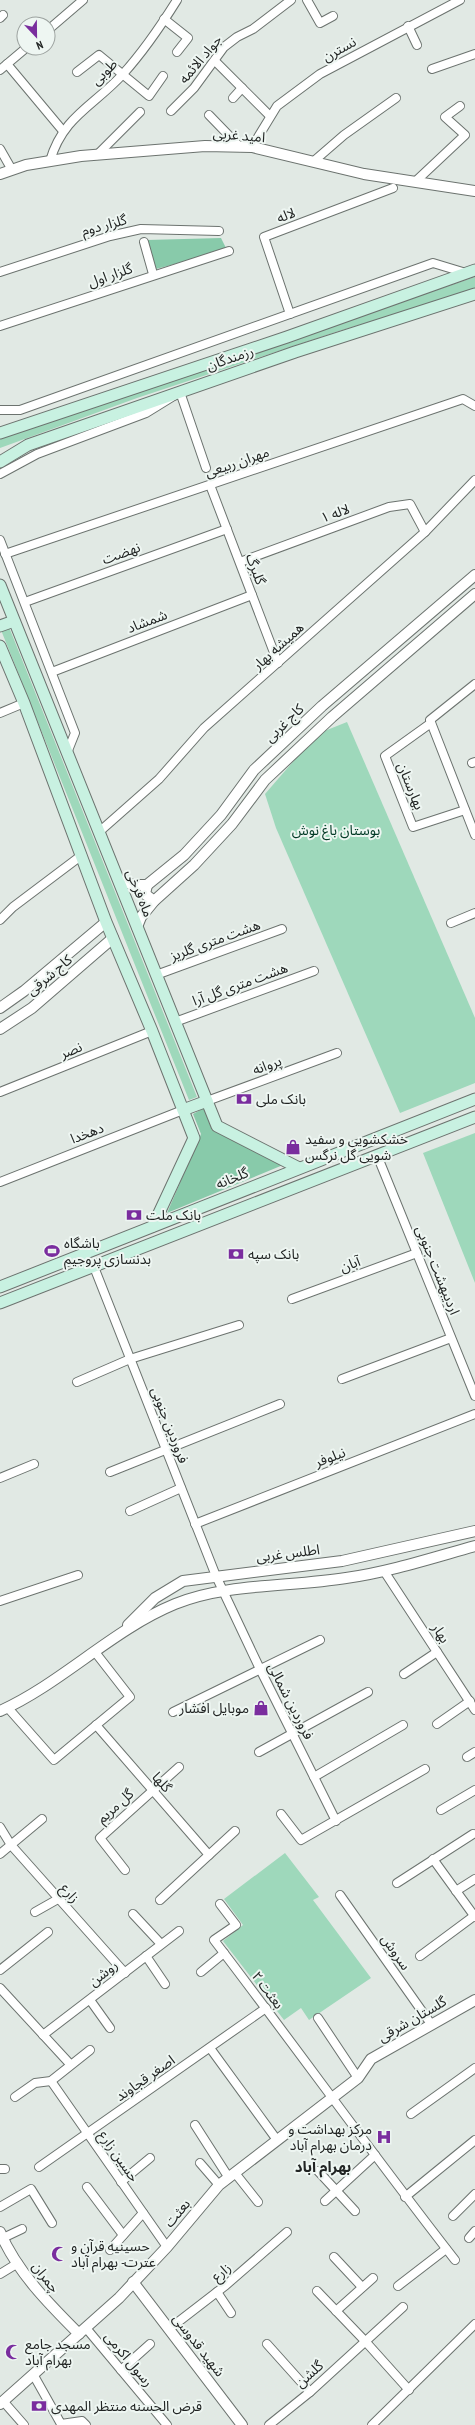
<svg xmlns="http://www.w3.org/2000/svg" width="475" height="2425" font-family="'PT Sans Narrow','Noto Sans Arabic',sans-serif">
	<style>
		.green { fill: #9ed8bb }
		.forest { fill: #88caaa }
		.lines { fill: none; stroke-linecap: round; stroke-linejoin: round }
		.minor-casing { stroke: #6c736f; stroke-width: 10 }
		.tertiary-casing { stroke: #6c736f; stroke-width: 12 }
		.secondary-casing { stroke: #6c736f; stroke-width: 13 }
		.minor { stroke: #fff; stroke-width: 8 }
		.tertiary { stroke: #fff; stroke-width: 10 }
		.secondary { stroke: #c8f1e1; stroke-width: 11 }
		.labels { text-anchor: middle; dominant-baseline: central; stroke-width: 4; stroke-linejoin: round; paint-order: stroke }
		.street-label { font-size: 14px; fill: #212423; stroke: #eef6f2 }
		.park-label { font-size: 14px; fill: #003925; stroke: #eef6f2 }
		.poi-label { font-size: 14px; fill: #212423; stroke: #eef6f2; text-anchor: start }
		.neighbourhood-label { font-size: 15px; font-weight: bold; fill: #212423; stroke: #eef6f2 }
	</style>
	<rect width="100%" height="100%" fill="#e1e9e4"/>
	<g class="green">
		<polygon points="475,277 475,290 339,331 137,398 0,448 0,439"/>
		<polygon points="9,627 197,1097 189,1100 1,630"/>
		<polygon points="347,722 475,1018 475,1083 400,1113 276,828 265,794 317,734"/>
		<polygon points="475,1133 475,1283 423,1153"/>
		<polygon points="285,1853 319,1897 313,1900 371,1978 309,2020 301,2008 284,2020 223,1941 243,1925 224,1899"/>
	</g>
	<g class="forest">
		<polygon points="221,238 227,250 156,269 147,240"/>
		<polygon points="204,1108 212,1130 283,1165 167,1213 201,1134 193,1114"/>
	</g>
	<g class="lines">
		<g class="minor-casing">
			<g id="minor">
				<polyline points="307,0 320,23 333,16"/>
				<polyline points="0,18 3,15"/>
				<polyline points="164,19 188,38 177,52"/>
				<polyline points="408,26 417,45"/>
				<polyline points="48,30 83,0"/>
				<polyline points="215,61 270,116"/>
				<polyline points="7,64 63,131"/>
				<polyline points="432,69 475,54"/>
				<polyline points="0,70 26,48"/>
				<polyline points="77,72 99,55 149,96 163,76"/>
				<polyline points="233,98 242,88"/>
				<polyline points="171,111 194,88 224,47 237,37 253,29 291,0"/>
				<polyline points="209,115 240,147"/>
				<polyline points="252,147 277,106 320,74 460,0"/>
				<polyline points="0,149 12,170"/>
				<polyline points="97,155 140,112"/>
				<path d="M 50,161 C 63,116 94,106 123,74 C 142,53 162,24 177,0"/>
				<polyline points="314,161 344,135 396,98"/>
				<polyline points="416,181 465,135 445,117 460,106"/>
				<polyline points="144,242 153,274"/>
				<polyline points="0,272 110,236 141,229 219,231"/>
				<polyline points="290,314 264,237 393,188"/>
				<polyline points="0,326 229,251"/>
				<polyline points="0,410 20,410 433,263 466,273"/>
				<polyline points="0,474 37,454 146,413 180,392 206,468"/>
				<polyline points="210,485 278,663"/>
				<polyline points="0,540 75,733 67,753"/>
				<polyline points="5,554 463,399 475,406"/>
				<polyline points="240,562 389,507 410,504 425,532"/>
				<polyline points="25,602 227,529"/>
				<polyline points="52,672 252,595"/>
				<polyline points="475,684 430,720 475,835"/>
				<polyline points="0,713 24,703"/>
				<polyline points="431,723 385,756 413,827 465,810"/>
				<polyline points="472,763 475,762"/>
				<polyline points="99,832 159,779 204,728 425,532 475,480"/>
				<polyline points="0,920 13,907 82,855"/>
				<polyline points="451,923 475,913"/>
				<polyline points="156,975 282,929"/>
				<polyline points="175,1022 314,971"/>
				<polyline points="0,1092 152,1031"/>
				<polyline points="207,1101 337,1053"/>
				<polyline points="377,1155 475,1396"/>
				<polyline points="0,1182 183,1110"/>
				<polyline points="94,1267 216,1576 260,1669 336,1821"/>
				<polyline points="292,1299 417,1253"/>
				<polyline points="342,1379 451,1338"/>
				<polyline points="77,1382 130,1359 239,1325"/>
				<polyline points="110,1472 280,1404"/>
				<polyline points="0,1478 34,1464"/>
				<polyline points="130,1511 181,1488"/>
				<polyline points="195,1524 475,1414"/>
				<polyline points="384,1571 475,1710"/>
				<polyline points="0,1601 78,1575"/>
				<polyline points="404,1674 437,1652"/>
				<polyline points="8,1708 54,1760 130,1697 95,1652"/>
				<polyline points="173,1712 320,1640"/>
				<polyline points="437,1724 470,1701"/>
				<polyline points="96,1725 209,1855"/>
				<polyline points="259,1752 368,1692"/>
				<polyline points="467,1757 475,1752"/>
				<polyline points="314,1777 403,1725"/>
				<polyline points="441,1810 475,1790"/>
				<polyline points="281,1814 301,1840 425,1769"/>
				<polyline points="0,1827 11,1845 125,1973"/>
				<polyline points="0,1854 42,1819"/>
				<polyline points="433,1859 475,1917"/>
				<polyline points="125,1870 100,1838 179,1767"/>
				<polyline points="397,1883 473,1834"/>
				<polyline points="456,1891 475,1879"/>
				<polyline points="340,1895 431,2024"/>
				<polyline points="160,1900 235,1831"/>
				<path d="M 220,1904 L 236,1925 L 214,1940 C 295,2046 373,2155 455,2260"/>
				<polyline points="35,1912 58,1899"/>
				<polyline points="133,1914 161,1944"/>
				<polyline points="146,1956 165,1984"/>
				<polyline points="420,1956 474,1916"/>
				<polyline points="0,1970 48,1932"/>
				<polyline points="201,1972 224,1953"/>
				<polyline points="0,1988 70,2064"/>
				<polyline points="90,2000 110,2028"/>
				<polyline points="318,2018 358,2078"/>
				<polyline points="43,2035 179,1931"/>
				<polyline points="210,2048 277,2140"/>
				<polyline points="51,2081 167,2247"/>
				<polyline points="15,2097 35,2083 51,2081 90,2050"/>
				<polyline points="411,2114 475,2068"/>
				<polyline points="195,2125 229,2178"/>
				<polyline points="200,2163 219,2185"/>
				<polyline points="39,2167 266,2008"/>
				<polyline points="0,2169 5,2169"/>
				<polyline points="318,2171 355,2211"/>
				<polyline points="235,2173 258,2202"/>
				<polyline points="121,2182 150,2158"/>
				<polyline points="87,2187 123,2235"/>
				<polyline points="405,2197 475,2140"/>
				<polyline points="325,2201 375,2155"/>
				<polyline points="0,2207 31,2189 52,2223"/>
				<polyline points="453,2216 475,2194"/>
				<polyline points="3,2238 22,2229"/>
				<polyline points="469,2238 475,2231"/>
				<polyline points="110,2250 143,2213"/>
				<polyline points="334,2257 362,2287"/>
				<polyline points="0,2274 18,2263"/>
				<polyline points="398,2286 446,2249"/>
				<polyline points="317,2291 365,2341 409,2390"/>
				<polyline points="217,2292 231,2313"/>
				<polyline points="336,2311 373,2278"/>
				<polyline points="86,2328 167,2425"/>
				<polyline points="169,2329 226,2285 287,2232"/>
				<polyline points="267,2344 310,2392"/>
				<polyline points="121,2370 150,2344"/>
				<polyline points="33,2374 61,2424 82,2421 86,2425"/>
				<polyline points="3,2401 24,2425"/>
				<polyline points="269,2425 310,2392 403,2307"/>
				<polyline points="372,2425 475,2324"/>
			</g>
		</g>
		<g class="tertiary-casing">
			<g id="tertiary">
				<polyline points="0,174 26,165 81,156 205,146 252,147 364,174 475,191"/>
				<polyline points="119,880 133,885 147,885 184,855 221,815 254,770 322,706 475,575"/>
				<polyline points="147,885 145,894 154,901"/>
				<polyline points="137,927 141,917 154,901 194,865 232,824 265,780 332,717 475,594"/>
				<polyline points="0,1008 24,991 106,922"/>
				<polyline points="0,1029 32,1008 113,938"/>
				<polyline points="128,1625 155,1598 183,1581 342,1561 475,1531"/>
				<path d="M 0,1711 C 62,1683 112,1630 175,1604 C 226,1583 291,1587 346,1578 C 389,1572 432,1558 475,1546"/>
				<path d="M 0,2232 C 17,2272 49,2304 79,2334"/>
				<polyline points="133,2282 242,2425"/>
				<polyline points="0,2404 119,2298 167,2247 219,2185 358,2078 371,2059 475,2000"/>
			</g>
		</g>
		<g class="secondary-casing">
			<g id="secondary">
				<polyline points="0,433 287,337 475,270"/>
				<polyline points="0,462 28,445 295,352 475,294"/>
				<polyline points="0,585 217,1126 299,1168"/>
				<polyline points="0,626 14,621"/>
				<polyline points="0,646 24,703 106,922 152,1031 194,1138 153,1226"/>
				<polyline points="183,1110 207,1101"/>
				<polyline points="0,1287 475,1099"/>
				<polyline points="0,1303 475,1117"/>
			</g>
		</g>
		<use href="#minor" class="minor"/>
		<use href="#tertiary" class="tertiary"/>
		<use href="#secondary" class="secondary"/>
	</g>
	<defs>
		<g id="bank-bare" transform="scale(1.2)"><path d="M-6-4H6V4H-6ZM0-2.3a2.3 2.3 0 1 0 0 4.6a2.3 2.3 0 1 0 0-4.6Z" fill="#7a2d9e" stroke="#eef6f2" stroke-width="2.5" paint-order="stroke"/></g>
		<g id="shop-bare" transform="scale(1.2)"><path d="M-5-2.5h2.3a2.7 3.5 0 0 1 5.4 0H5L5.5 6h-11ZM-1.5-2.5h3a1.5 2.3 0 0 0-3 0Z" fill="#7a2d9e" stroke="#eef6f2" stroke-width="2.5" paint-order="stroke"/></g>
		<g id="stadium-bare" transform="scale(1.2)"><path d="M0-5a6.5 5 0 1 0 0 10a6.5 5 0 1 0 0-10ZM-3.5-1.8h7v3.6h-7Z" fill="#7a2d9e" stroke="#eef6f2" stroke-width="2.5" paint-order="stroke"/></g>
		<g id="hospital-bare" transform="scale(1.2)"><path d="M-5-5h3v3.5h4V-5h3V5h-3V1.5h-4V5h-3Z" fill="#7a2d9e" stroke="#eef6f2" stroke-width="2.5" paint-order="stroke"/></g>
		<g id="mosque-bare" transform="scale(1.2)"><path d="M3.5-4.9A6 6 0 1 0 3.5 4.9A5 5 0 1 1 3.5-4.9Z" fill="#7a2d9e" stroke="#eef6f2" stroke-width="2.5" paint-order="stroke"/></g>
	</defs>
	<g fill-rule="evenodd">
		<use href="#bank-bare" x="244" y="1099"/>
		<use href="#shop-bare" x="293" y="1147"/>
		<use href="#bank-bare" x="134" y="1215"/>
		<use href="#stadium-bare" x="52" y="1251"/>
		<use href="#bank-bare" x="236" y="1254"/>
		<use href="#shop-bare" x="261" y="1708"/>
		<use href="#hospital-bare" x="384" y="2137"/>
		<use href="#mosque-bare" x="59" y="2254"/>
		<use href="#mosque-bare" x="13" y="2352"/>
		<use href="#bank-bare" x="39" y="2406"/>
	</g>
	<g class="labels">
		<g class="street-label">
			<text transform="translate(339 49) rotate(-29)">نسترن</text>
			<text transform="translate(200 59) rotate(-50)">جواد الائمه</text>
			<text transform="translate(104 72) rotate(-45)">طوبی</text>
			<text transform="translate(239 135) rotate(5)">امید غربی</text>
			<text transform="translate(286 215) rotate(-21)">لاله</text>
			<text transform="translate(104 225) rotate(-15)">گلزار دوم</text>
			<text transform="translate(110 275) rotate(-19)">گلزار اول</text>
			<text transform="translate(230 358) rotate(-19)">رزمندگان</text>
			<text transform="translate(237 462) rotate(-19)">مهران ربیعی</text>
			<text transform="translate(335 513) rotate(-20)">لاله ۱</text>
			<text transform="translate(121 553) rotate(-20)">نهضت</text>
			<text transform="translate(256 569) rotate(70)">گلبرگ</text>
			<text transform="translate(147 621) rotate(-21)">شمشاد</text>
			<text transform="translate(278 646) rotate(-42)">همیشه بهار</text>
			<text transform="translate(284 723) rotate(-44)">کاج غربی</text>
			<text transform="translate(411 786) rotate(68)">بهارستان</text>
			<text transform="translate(140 893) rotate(68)">ماه فرخی</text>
			<text transform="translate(215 940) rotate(-20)">هشت متری گلریز</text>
			<text transform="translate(49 975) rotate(-40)">کاج شرقی</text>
			<text transform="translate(240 984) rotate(-20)">هشت متری گل آرا</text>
			<text transform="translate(71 1050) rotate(-22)">نصر</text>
			<text transform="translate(267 1065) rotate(-20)">پروانه</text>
			<text transform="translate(87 1133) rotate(-21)">دهخدا</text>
			<text transform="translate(232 1178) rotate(-22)">گلخانه</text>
			<text transform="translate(350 1264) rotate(-20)">آبان</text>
			<text transform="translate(438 1270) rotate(68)">اردیبهشت جنوبی</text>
			<text transform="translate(170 1425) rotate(69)">فروردین جنوبی</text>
			<text transform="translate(330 1457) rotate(-21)">نیلوفر</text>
			<text transform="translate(288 1553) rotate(-7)">اطلس غربی</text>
			<text transform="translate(441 1633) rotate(57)">بهار</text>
			<text transform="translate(291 1701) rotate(63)">فروردین شمالی</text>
			<text transform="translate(162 1782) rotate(49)">گلها</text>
			<text transform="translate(115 1806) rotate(-42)">گل مریم</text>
			<text transform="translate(70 1893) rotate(49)">زارع</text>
			<text transform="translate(396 1952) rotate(55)">سروش</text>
			<text transform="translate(103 1973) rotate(-38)">روشن</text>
			<text transform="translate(268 1990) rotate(53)">بعثت ۲</text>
			<text transform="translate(412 2019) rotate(-30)">گلستان شرقی</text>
			<text transform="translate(145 2078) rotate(-35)">اصغر قجاوند</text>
			<text transform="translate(119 2156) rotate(55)">حسین زارع</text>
			<text transform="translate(177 2213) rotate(-50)">بعثت</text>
			<text transform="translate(221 2272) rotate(-40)">زارع</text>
			<text transform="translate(46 2277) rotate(52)">چمران</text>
			<text transform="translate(199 2345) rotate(52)">شهید قدوسی</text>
			<text transform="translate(129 2359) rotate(50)">رسول اکرمی</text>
			<text transform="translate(309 2374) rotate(-42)">گلشن</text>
		</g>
		<g class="park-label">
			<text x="336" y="830">بوستان باغ نوش</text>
		</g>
		<g class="poi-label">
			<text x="256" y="1099">بانک ملی</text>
			<text x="305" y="1139">خشکشویی و سفید<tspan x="305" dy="16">شویی گل نرگس</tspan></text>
			<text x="146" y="1215">بانک ملت</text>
			<text x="64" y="1243">باشگاه<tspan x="64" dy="16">بدنسازی پروجیم</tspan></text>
			<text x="248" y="1254">بانک سپه</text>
			<text x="249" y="1708" text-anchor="end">موبایل افشار</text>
			<text x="372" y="2129" text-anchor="end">مرکز بهداشت و<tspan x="372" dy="16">درمان بهرام آباد</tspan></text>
			<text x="71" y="2246">حسینیه قرآن و<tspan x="71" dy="16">عترت- بهرام آباد</tspan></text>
			<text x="25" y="2344">مسجد جامع<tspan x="25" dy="16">بهرام آباد</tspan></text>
			<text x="51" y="2406">قرض الحسنه منتظر المهدی</text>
		</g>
		<g class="neighbourhood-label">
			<text x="323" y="2166">بهرام آباد</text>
		</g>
	</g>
	<g transform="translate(36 36) rotate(158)"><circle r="19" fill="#eef6f2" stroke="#9ca29f"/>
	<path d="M0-3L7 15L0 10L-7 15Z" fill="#7a2d9e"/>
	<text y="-6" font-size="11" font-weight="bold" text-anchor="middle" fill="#212423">N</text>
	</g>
</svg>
